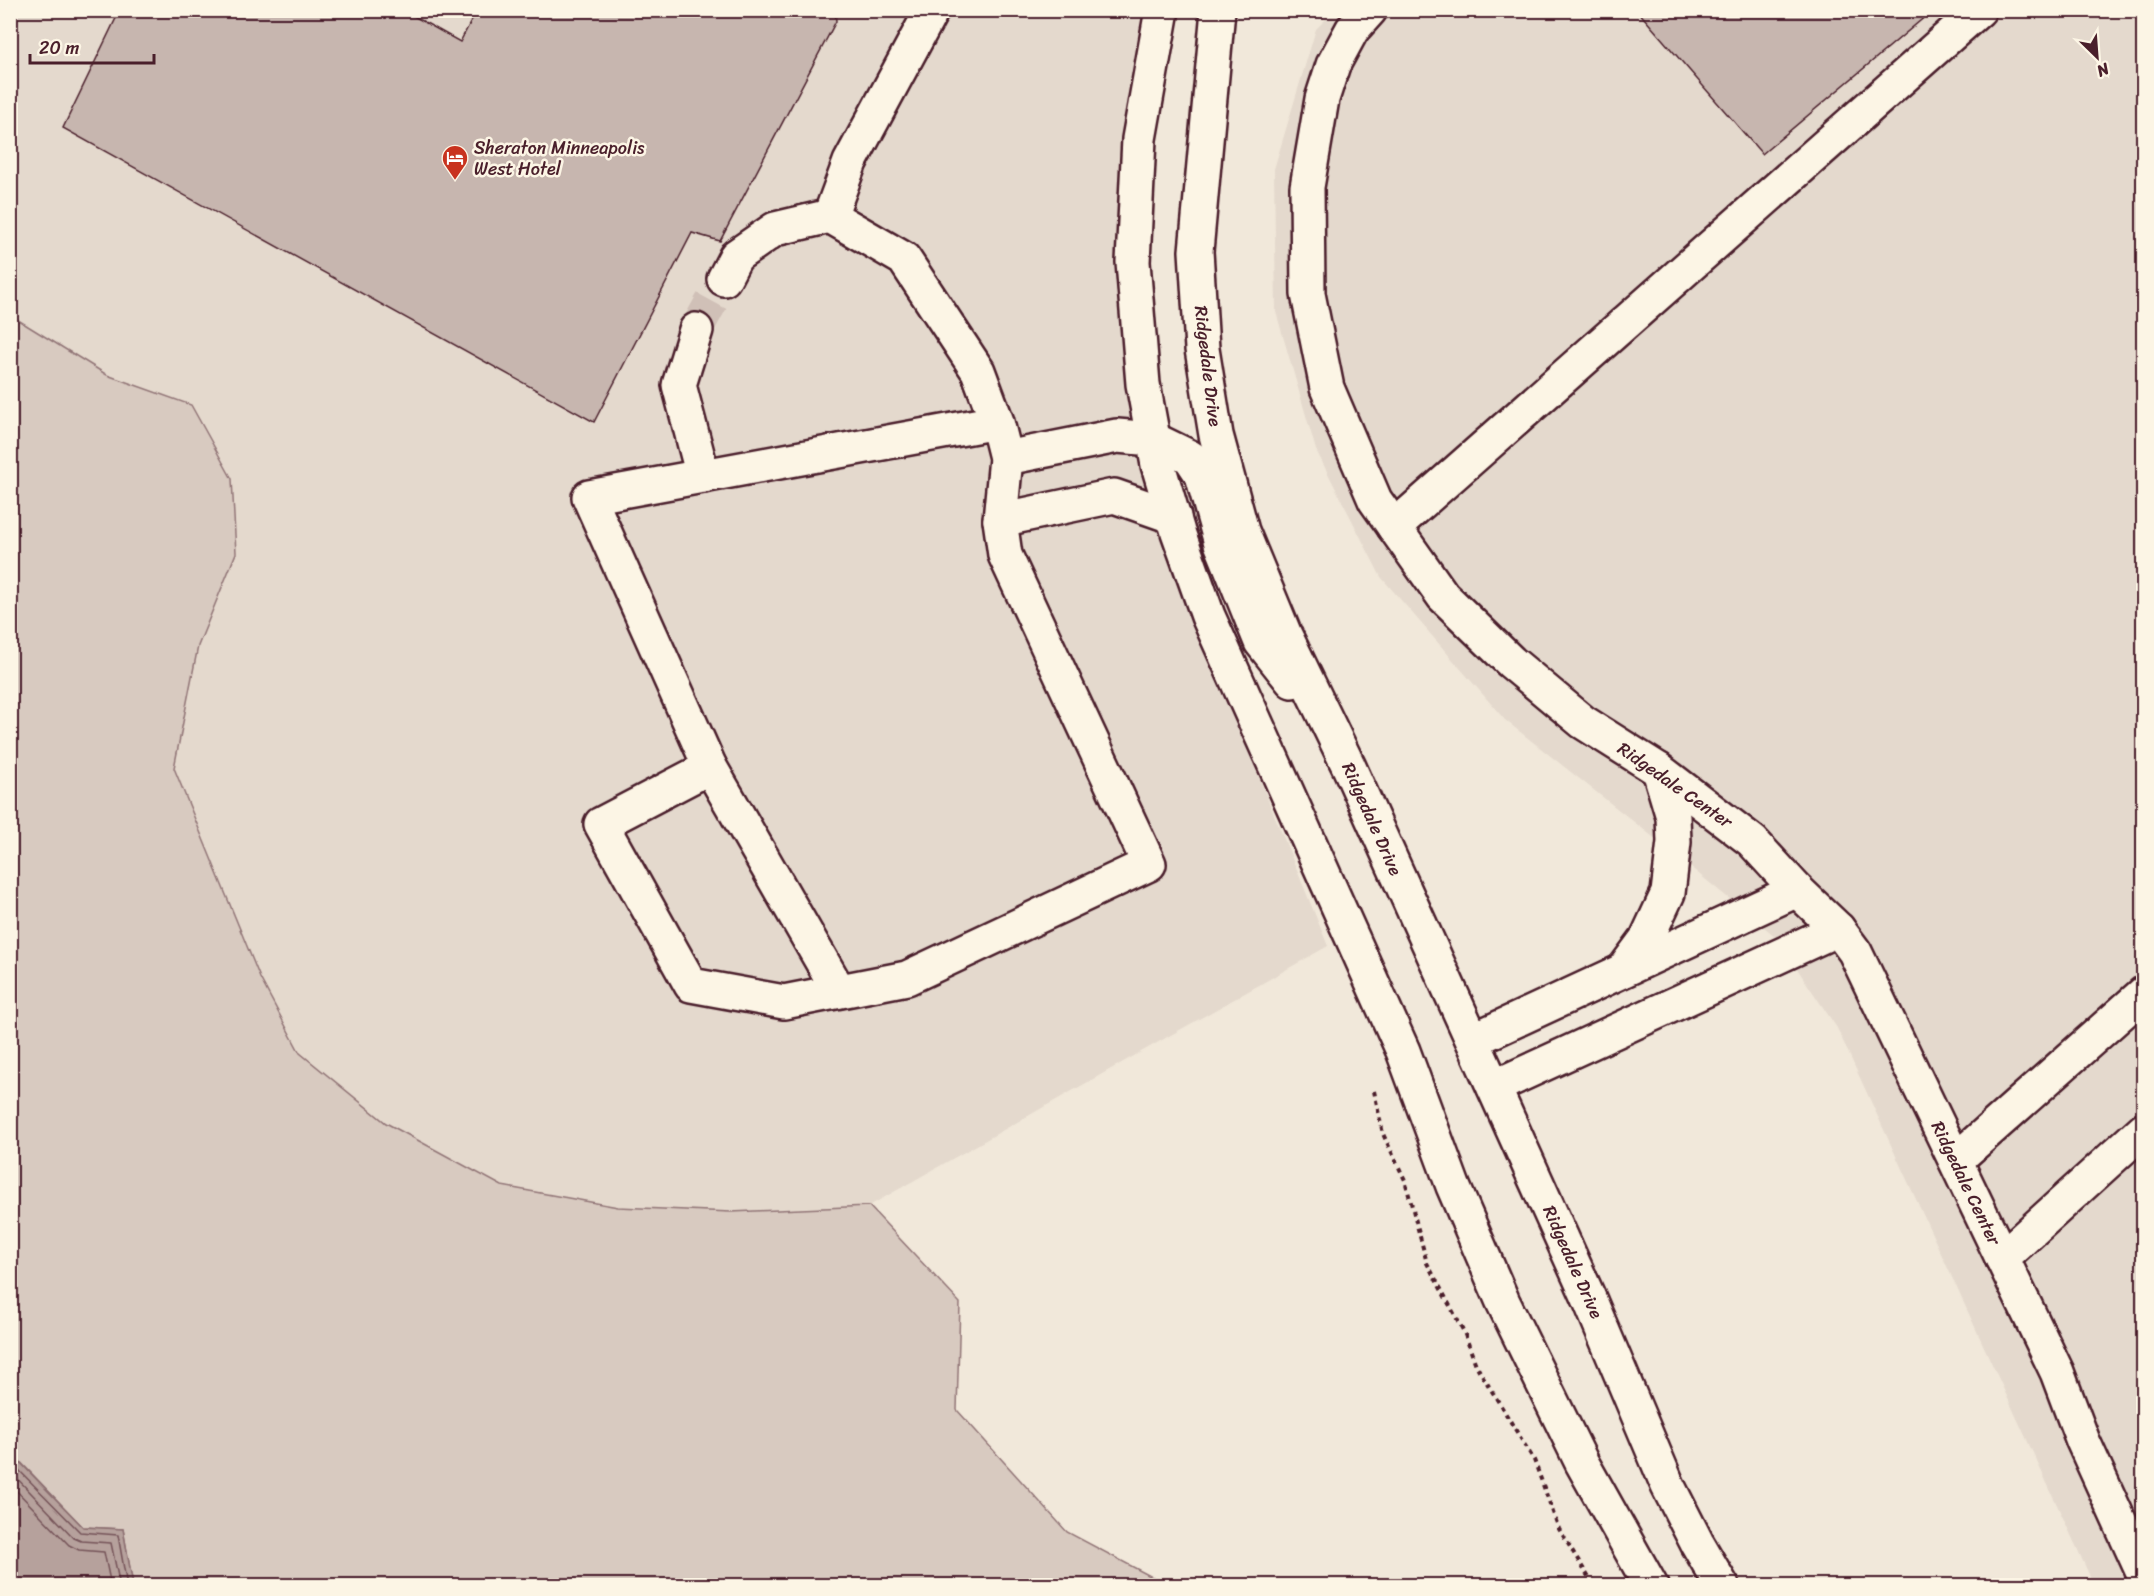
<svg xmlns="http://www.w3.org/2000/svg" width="2154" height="1596" font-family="Sriracha,sans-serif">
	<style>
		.built { fill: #e4d9cd }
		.green { fill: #d8cac0; stroke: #917476; stroke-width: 1.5 }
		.water { fill: #b6a19c; stroke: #8b6d6f; stroke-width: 1.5 }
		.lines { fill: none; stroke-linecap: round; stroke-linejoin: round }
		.shore { stroke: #755358; stroke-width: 1.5 }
		.building { fill: #c7b6af; stroke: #4a1f2b; stroke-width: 1.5 }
		.minor-tunnel { stroke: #d0c0b7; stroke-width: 33; stroke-dasharray: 33 16; stroke-linecap: butt }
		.minor-casing { stroke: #4a1f2b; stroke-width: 38 }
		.path { stroke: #4a1f2b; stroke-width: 4; stroke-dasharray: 4.5 4.5; stroke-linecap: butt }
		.minor { stroke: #fcf5e5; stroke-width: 33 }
		.labels { text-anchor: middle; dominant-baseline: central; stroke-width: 5; stroke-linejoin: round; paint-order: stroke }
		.poi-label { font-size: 18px; fill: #4a1f2b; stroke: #fcf5e5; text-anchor: start }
		.street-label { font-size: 18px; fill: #4a1f2b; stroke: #fcf5e5 }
	</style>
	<rect width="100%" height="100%" fill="#f1e8da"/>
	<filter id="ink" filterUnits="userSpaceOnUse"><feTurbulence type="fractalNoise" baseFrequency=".0167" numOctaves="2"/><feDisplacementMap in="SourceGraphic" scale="12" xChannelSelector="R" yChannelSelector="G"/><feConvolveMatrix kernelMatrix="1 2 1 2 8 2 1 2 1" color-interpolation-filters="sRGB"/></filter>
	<g filter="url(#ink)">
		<g class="built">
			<polygon points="10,11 1147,11 1121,139 1123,338 1171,563 1328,946 869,1206 731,1212 618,1207 502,1185 386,1123 300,1053 260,978 174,768 198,646 236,553 191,405 107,375 11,315"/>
			<polygon points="1334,11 2143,11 2143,1585 2094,1585 1837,1028 1775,936 1662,844 1505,720 1381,577 1316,450 1276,312 1274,169 1316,29"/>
		</g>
		<polygon class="green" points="10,315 107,375 191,405 232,479 236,553 198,646 174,768 260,978 300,1053 386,1123 502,1186 618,1207 731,1212 869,1206 960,1303 957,1410 1067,1532 1167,1585 133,1585 123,1529 83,1527 11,1452"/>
		<polygon class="water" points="10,1452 83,1527 123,1529 133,1585 11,1585"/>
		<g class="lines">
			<g class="shore">
				<polyline points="10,1461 80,1532 118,1535 127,1586"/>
				<polyline points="10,1471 74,1538 81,1541 111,1543 120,1586"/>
				<polyline points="10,1484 69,1545 79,1550 104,1552 111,1586"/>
			</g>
		</g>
		<g class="building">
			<polygon points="120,10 403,10 460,42 477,10 835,10 836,21 720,241 692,233 594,422 63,128"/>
			<polygon points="1637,10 1933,10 1762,154"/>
		</g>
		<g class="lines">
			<polyline class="minor-tunnel" points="696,330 724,279"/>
			<g class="minor-casing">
				<g id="minor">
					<polyline points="1162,10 1139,139 1133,262 1143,384 1158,465 1178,532 1208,616 1403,1051 1453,1186 1503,1302 1582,1463 1651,1586"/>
					<polyline points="1218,10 1196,251 1202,349 1216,435 1242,531 1285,635 1349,767 1588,1296 1668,1486 1697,1543 1722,1586"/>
					<polyline points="1370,10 1352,30 1333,65 1322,99 1307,187 1308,294 1327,388 1375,500 1443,596 1511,662 1583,722 1659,770 1752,841 1797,890 1838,929 1855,952 2057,1372 2083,1441 2144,1575"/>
					<polyline points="830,216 850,162 932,10"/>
					<polyline points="724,279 736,256 775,229 830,216 904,259 978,371 997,422 1006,458 1000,520 1005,555 1149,864 907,978 784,1002 691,985 601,824 710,767 589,497 997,422"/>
					<polyline points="696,330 679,385 703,476"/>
					<polyline points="1006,458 1117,436 1153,439 1190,457 1202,475 1221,543 1261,642 1292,681"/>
					<polyline points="1000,520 1114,496 1174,517"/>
					<polyline points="1394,527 1979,10"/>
					<polyline points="710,767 839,991"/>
					<polyline points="1624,969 1647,938 1668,893 1674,842 1673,817 1659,770"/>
					<polyline points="1473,1040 1797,890"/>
					<polyline points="1494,1087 1838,929"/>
					<polyline points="1956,1160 2144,993"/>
					<polyline points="2002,1258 2144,1129"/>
				</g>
			</g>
			<polyline class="path" points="1374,1091 1383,1134 1405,1180 1427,1263 1464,1332 1476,1365 1534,1460 1559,1529 1594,1586"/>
			<use href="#minor" class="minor"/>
		</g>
	</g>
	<defs>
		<g id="hotel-pin" transform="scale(1.35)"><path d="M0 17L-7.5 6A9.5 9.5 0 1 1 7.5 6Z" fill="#c8321e" stroke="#fcf5e5"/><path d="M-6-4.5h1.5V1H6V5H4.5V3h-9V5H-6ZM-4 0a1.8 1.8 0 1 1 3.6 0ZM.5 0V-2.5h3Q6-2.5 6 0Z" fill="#fff"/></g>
	</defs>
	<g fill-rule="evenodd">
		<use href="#hotel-pin" x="455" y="158"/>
	</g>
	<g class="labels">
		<g class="poi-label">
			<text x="474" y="148">Sheraton Minneapolis<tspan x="474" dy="21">West Hotel</tspan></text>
		</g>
		<g class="street-label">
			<text transform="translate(1208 366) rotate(83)">Ridgedale Drive</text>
			<text transform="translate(1675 785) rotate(35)">Ridgedale Center</text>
			<text transform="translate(1372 819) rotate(66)">Ridgedale Drive</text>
			<text transform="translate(1966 1183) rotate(64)">Ridgedale Center</text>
			<text transform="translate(1573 1262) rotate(66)">Ridgedale Drive</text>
		</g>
	</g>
	<rect width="2154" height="1596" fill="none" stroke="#fcf5e5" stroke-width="36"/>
	<rect x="18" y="18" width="2118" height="1560" fill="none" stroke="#4a1f2b" stroke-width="2" filter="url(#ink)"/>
	<g transform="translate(2097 57) rotate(155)" stroke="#fcf5e5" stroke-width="4.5" paint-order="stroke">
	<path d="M0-4.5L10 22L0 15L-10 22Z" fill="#4a1f2b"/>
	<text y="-9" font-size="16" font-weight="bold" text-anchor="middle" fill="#4a1f2b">N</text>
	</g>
	<path d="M30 54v9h124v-9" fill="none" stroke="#4a1f2b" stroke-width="3"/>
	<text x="39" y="54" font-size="18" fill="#4a1f2b" stroke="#fcf5e5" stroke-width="4.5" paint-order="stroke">20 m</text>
</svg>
